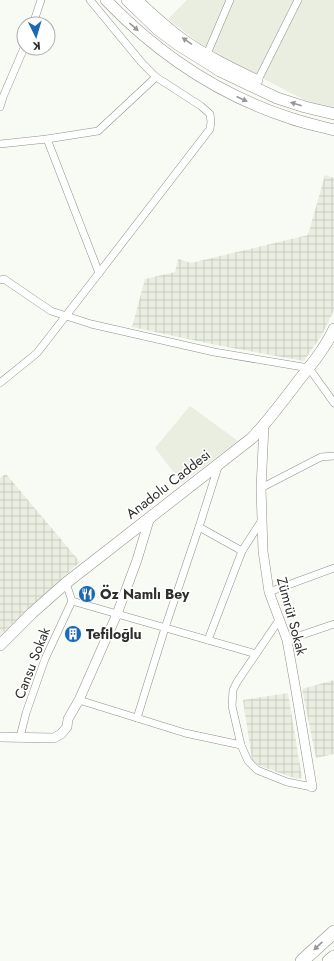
<svg xmlns="http://www.w3.org/2000/svg" width="334" height="961" font-family="Jost,sans-serif">
	<style>
		.built { fill: #eaeee1 }
		.industrial { fill: url(#industrial-grid) }
		.lines { fill: none; stroke-linecap: round; stroke-linejoin: round }
		.minor-casing { stroke: #90918c; stroke-width: 8 }
		.tertiary-casing { stroke: #90918c; stroke-width: 10 }
		.primary-casing { stroke: #90918c; stroke-width: 12 }
		.motorway-casing { stroke: #90918c; stroke-width: 14 }
		.minor { stroke: #fff; stroke-width: 7 }
		.tertiary { stroke: #fff; stroke-width: 9 }
		.primary { stroke: #fff; stroke-width: 11 }
		.motorway { stroke: #fff; stroke-width: 13 }
		.oneway { fill: #969796 }
		.labels { text-anchor: middle; dominant-baseline: central; stroke-width: 3.5; stroke-linejoin: round; paint-order: stroke }
		.street-label { font-size: 14px; fill: #2e2f2d; stroke: #fff }
		.poi-label { font-size: 14px; font-weight: bold; fill: #2e2f2d; stroke: #fff; text-anchor: start }
	</style>
	<defs>
		<pattern id="industrial-grid" width="8" height="8" patternUnits="userSpaceOnUse"><rect width="8" height="8" fill="#eaeee1"/><path d="M0 4h8M4 0v8" fill="none" stroke="#c9ccc1"/></pattern>
	</defs>
	<rect width="100%" height="100%" fill="#f8faf4"/>
	<g class="built">
		<polygon points="187,0 334,0 334,115 209,51 168,19"/>
		<polygon points="190,406 238,441 182,483 155,448"/>
	</g>
	<g class="industrial">
		<polygon points="325,175 334,178 334,310 323,333 304,361 221,346 132,327 145,279 175,272 178,259 191,263 308,235"/>
		<polygon points="6,474 80,562 0,635 0,478"/>
		<polygon points="334,680 334,754 316,758 302,689"/>
		<polygon points="288,693 302,778 297,779 260,766 252,760 243,700"/>
	</g>
	<g class="lines">
		<g class="minor-casing">
			<g id="minor">
				<polyline points="33,24 41,0"/>
				<polyline points="207,54 230,0"/>
				<polyline points="258,80 298,0"/>
				<polyline points="0,107 3,97 24,48"/>
				<polyline points="47,139 99,273"/>
				<polyline points="0,144 47,139 98,131 156,77"/>
				<polyline points="0,280 4,279 51,311 91,324 214,352 309,368 334,403"/>
				<polyline points="0,383 37,353 99,273 210,129 211,122 210,114 201,106 156,77 142,63 90,0"/>
				<polyline points="261,488 321,457 334,456"/>
				<polyline points="199,527 242,551"/>
				<polyline points="66,583 72,601 256,654"/>
				<polyline points="269,592 334,568"/>
				<polyline points="279,620 237,682 233,690 232,706 241,745 248,761 257,770 287,782 312,787"/>
				<polyline points="208,640 242,551 262,520"/>
				<polyline points="287,640 334,624"/>
				<polyline points="79,700 185,733 241,745"/>
				<polyline points="137,718 165,628 199,527 219,464"/>
				<polyline points="20,737 26,713 45,659 72,601"/>
			</g>
		</g>
		<g class="tertiary-casing">
			<g id="tertiary">
				<path d="M 138,0 C 153,14 168,28 185,40 C 208,56 233,68 258,80"/>
				<polyline points="264,426 261,488 263,551 269,592 287,640 295,685 312,787"/>
				<polyline points="0,737 54,738 61,734 67,727 68,719 79,700 117,614 137,560 150,517"/>
			</g>
		</g>
		<g class="primary-casing">
			<g id="primary">
				<path d="M 106,0 C 157,53 219,95 290,118 C 304,123 319,126 334,130"/>
				<polyline points="127,0 157,29 177,44 220,71 277,98 305,107 334,114"/>
				<path d="M 0,645 L 32,613 L 66,583 L 252,438 C 269,420 284,400 299,380 C 312,364 325,348 334,329"/>
			</g>
		</g>
		<g class="motorway-casing">
			<g id="motorway">
				<polyline points="302,961 334,932"/>
				<polyline points="329,961 334,957"/>
			</g>
		</g>
		<use href="#minor" class="minor"/>
		<use href="#tertiary" class="tertiary"/>
		<use href="#primary" class="primary"/>
		<use href="#motorway" class="motorway"/>
	</g>
	<defs><path id="oneway-solid" d="M-6-.8H1V-3.2L6.5 0L1 3.2V.8H-6Z"/></defs>
	<g class="oneway">
		<use href="#oneway-solid" transform="translate(134 27) rotate(41)"/>
		<use href="#oneway-solid" transform="translate(187 41) rotate(-146)"/>
		<use href="#oneway-solid" transform="translate(242 99) rotate(24)"/>
		<use href="#oneway-solid" transform="translate(296 104) rotate(-162)"/>
		<use href="#oneway-solid" transform="translate(318 946) rotate(137)"/>
	</g>
	<defs>
		<g id="restaurant-disc" transform="scale(0.9)"><circle r="9.5" fill="#1b68b7" stroke="#fff"/><path d="M-5-6h1v4h1v-4h1v4h1v-4h1v5L-1.5 .5V6h-2V.5L-5-1ZM5-6V6H3V1.5H1.5Q1.5-4 5-6Z" fill="#fff"/></g>
		<g id="building-disc" transform="scale(0.9)"><circle r="9.5" fill="#1b68b7" stroke="#fff"/><path d="M-4-6H4V6H1V3H-1V6H-4ZM-2.5-4.3h1.7v1.8h-1.7ZM.8-4.3h1.7v1.8H.8ZM-2.5-1h1.7V.8h-1.7ZM.8-1h1.7V.8H.8Z" fill="#fff"/></g>
	</defs>
	<g fill-rule="evenodd">
		<use href="#restaurant-disc" x="87" y="594"/>
		<use href="#building-disc" x="73" y="634"/>
	</g>
	<g class="labels">
		<g class="street-label">
			<text transform="translate(168 484) rotate(-38)">Anadolu Caddesi</text>
			<text transform="translate(292 616) rotate(75)">Zümrüt Sokak</text>
			<text transform="translate(32 663) rotate(-69)">Cansu Sokak</text>
		</g>
		<g class="poi-label">
			<text x="100" y="594">Öz Namlı Bey</text>
			<text x="86" y="634">Tefiloğlu</text>
		</g>
	</g>
	<g transform="translate(36 36) rotate(175)"><circle r="19" fill="#ffffff" stroke="#abacab"/>
	<path d="M0-3L7 15L0 10L-7 15Z" fill="#1b68b7"/>
	<text y="-6" font-size="11" font-weight="bold" text-anchor="middle" fill="#2e2f2d">K</text>
	</g>
</svg>
